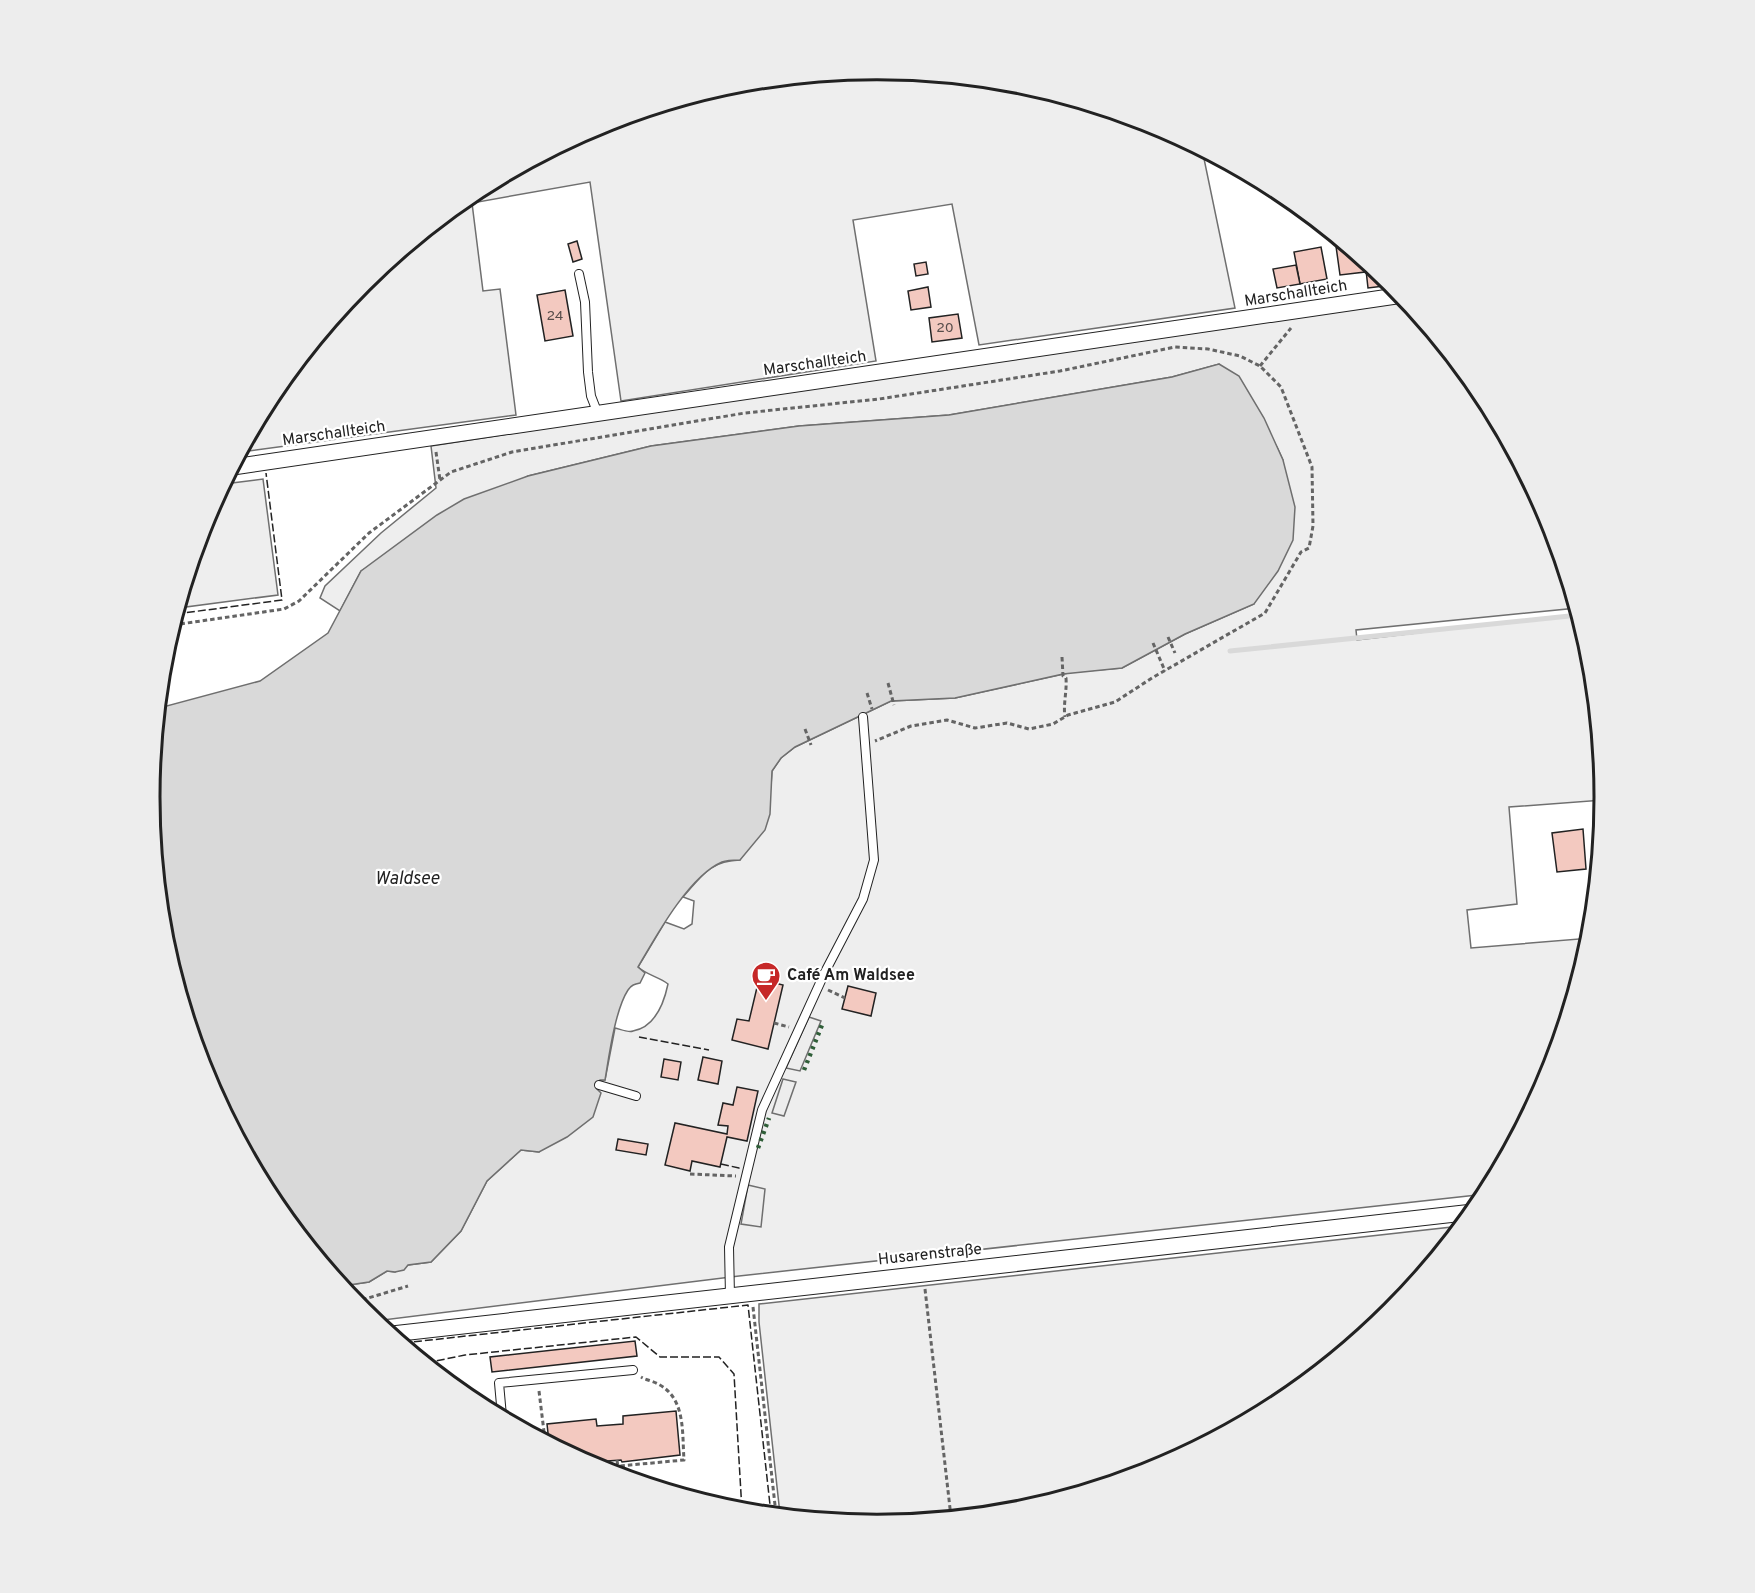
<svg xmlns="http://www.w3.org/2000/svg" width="1755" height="1593" font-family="Overpass,sans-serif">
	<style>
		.green { fill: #eee; stroke: #6f6f6f; stroke-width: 1.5 }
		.parking { fill: #ededed; stroke: #6f6f6f; stroke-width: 1.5 }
		.water { fill: #d9d9d9; stroke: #6f6f6f; stroke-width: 1.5 }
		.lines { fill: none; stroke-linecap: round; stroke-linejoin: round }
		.stream { stroke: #d9d9d9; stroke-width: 5 }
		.building { fill: #f3c9c0; stroke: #222; stroke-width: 1.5 }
		.lane-casing { stroke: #222; stroke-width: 10 }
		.street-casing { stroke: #222; stroke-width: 17 }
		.path { stroke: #646464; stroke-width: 3; stroke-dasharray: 4.5 3; stroke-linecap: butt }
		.lane { stroke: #fff; stroke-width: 8 }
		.street { stroke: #fff; stroke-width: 15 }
		.hedge { stroke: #2f5e38; stroke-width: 4.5; stroke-dasharray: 3 4.5; stroke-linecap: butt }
		.fence { stroke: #222; stroke-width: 1.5; stroke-dasharray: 8 3; stroke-linecap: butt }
		.labels { text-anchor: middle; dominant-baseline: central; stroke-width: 4.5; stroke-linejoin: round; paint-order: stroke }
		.number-label { font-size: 14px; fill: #564c4a }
		.street-label { font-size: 16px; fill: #222; stroke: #fff }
		.poi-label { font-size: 16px; font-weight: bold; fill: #222; stroke: #fff; text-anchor: start }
		.water-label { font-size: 18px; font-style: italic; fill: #222; stroke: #fff }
		.rim { fill: none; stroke: #222; stroke-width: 3 }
	</style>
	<rect width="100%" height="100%" fill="#fff"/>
	<g class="green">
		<polygon points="878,69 1020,83 1156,125 1202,149 1235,308 979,345 952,204 853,220 876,361 621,401 590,182 472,203 483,291 500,289 516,415 241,452 273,392 363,282 474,191 599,124 732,84"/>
		<path d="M 1407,301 L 1483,393 L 1550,518 L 1577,608 L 1356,630 L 1357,640 L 1579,614 L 1589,679 L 1585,635 L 1591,655 L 1605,797 L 1604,807 L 1603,800 L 1509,807 L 1517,904 L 1467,910 L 1471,948 L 1591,938 L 1549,1075 L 1486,1194 L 739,1276 L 375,1321 L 363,1311 L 342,1286 L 369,1282 L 387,1271 L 395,1272 L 408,1265 L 431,1262 L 461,1231 L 487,1181 L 521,1150 L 539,1152 L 597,1089 L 600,1080 L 605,1080 L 615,1028 C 620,1029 628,1033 633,1031 C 655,1027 664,1003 668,984 C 659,977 647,975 638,967 L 665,922 L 684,929 L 692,924 L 694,901 L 683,897 C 702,876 709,861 740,860 L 771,786 L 772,771 L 781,758 L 795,747 L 891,701 L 955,698 L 1073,672 L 1122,668 L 1185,634 L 1254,604 L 1283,460 L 1277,447 L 1219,364 L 1172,377 L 949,415 L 799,426 L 651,446 L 528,476 L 361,571 L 340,611 L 320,598 L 325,586 L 381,533 L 436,488 L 431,446 L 790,390 Z"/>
		<polygon points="263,479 278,595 178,608 206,518 224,484"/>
		<polygon points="1461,1226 1392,1311 1281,1402 1156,1469 1019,1510 877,1524 780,1514 759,1322 759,1304"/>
	</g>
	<g class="parking">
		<polygon points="809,1017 821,1021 800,1071 786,1068"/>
		<polygon points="783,1079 796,1082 784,1116 772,1113"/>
		<polygon points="748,1185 765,1189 761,1227 741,1224"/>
	</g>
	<path class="water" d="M 1219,364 L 1239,376 L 1264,418 L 1283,460 L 1295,507 L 1293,540 L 1278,571 L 1254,604 L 1185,634 L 1122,668 L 1063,674 L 955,698 L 891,701 L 795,747 L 781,758 L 772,771 L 770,814 L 765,830 L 740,860 C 734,860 727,860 722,862 C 689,876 656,936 638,967 L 645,973 L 640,983 C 635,984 631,985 628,990 C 615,1010 609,1056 605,1080 L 600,1080 L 597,1089 L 601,1093 L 593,1117 L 567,1137 L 539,1152 L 521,1150 L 487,1181 L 461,1231 L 431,1262 L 408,1265 L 404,1270 L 395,1272 L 387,1271 L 369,1282 L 342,1286 L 272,1200 L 205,1075 L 164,938 L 150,796 L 159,708 L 260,681 L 328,633 L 361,571 L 437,515 L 464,499 L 528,476 L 651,446 L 799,426 L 949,415 L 1172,377 Z"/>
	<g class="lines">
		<polyline class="stream" points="1230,651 1579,615"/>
	</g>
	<g class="building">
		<polygon points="1339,238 1363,258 1365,272 1340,275 1335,239"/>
		<polygon points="577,241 582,259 573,262 568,244"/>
		<polygon points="1321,247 1327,279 1300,284 1294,252"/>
		<polygon points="926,262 928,274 916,276 914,264"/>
		<polygon points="1296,265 1300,284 1277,288 1273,269"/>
		<polygon points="1375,268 1392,282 1392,285 1368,288 1366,270"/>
		<polygon points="928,287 931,307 911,310 908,291"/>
		<polygon points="565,290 573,336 545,341 537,295"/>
		<polygon points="958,314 962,338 932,342 929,318"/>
		<polygon points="1583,829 1586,869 1557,872 1552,833"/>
		<polygon points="759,979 783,985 768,1049 732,1040 737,1019 749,1021"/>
		<polygon points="848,986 876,993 871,1016 842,1009"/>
		<polygon points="703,1057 722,1061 718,1084 698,1080"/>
		<polygon points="664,1059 681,1062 678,1080 661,1077"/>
		<polygon points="737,1087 758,1091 747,1141 727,1137 720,1167 692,1161 690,1171 665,1165 675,1123 727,1134 728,1126 718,1125 723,1103 733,1105"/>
		<polygon points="618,1139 648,1144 646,1155 616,1150"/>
		<polygon points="635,1341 637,1356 492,1372 490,1357"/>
		<polygon points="676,1411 680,1455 622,1462 621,1460 608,1461 609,1464 593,1465 549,1442 547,1424 596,1419 597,1426 623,1424 623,1416"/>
	</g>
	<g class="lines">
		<g class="lane-casing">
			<g id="lane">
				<polyline points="579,274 585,302 588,372 591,396 598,414"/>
				<polyline points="599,1085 636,1096"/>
				<polyline points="730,1296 729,1247 762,1110 825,972 863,899 874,860 863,717"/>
				<polyline points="502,1416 499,1383 633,1370"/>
			</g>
		</g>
		<g class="street-casing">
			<g id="street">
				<polyline points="233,467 1403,295"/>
				<polyline points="392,1334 1473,1212"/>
			</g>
		</g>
		<g class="path">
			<polyline points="1260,366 1291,328"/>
			<polyline points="436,452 440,480"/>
			<polyline points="173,625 284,609 299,601 369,533 451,472 512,452 745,413 879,399 1060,371 1175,347 1208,349 1240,356 1260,366 1281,387 1312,467 1313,526 1309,548 1301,552 1265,613 1152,678 1115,702 1068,715 1053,724 1029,729 1007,723 975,728 947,720 911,726 875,741"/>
			<polyline points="1168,637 1175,653"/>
			<polyline points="1153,643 1165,671"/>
			<path d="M 1062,657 L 1063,676 L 1066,678 C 1067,692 1063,704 1065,717"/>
			<polyline points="888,683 894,705"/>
			<polyline points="867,693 872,709"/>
			<polyline points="805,729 811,745"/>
			<polyline points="828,990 845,998"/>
			<polyline points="774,1023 789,1027"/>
			<polyline points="690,1174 736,1176"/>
			<polyline points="925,1289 951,1517"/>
			<polyline points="355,1302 408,1286"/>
			<polyline points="753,1307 776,1514"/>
			<polyline points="539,1391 545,1440"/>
			<polyline points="617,1460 619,1475"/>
			<path d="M 598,1468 L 684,1460 C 682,1433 686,1398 658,1384 C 653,1381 646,1380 641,1377"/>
		</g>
		<use href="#lane" class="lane"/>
		<use href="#street" class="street"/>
		<g class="hedge">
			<polyline points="804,1070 822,1025"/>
			<polyline points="758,1148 769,1118"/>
		</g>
		<g class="fence">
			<polyline points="176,614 282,600 266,473"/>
			<polyline points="639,1037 709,1050"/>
			<polyline points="721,1164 739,1168 740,1165"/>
			<polyline points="403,1343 748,1305 771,1514"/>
			<polyline points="426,1363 465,1355 636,1337 660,1357 719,1357 734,1374 742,1511"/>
		</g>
	</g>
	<defs>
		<g id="cafe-pin" transform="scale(1.5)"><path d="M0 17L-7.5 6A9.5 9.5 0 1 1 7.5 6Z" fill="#c62828" stroke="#fff"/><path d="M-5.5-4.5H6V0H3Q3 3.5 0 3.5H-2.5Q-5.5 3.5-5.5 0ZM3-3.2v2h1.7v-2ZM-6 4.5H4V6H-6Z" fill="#fff"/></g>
	</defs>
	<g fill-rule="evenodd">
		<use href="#cafe-pin" x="766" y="976"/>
	</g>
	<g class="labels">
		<g class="number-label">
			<text x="555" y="316">24</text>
			<text x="945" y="328">20</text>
		</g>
		<g class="street-label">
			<text transform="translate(1296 294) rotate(-9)">Marschallteich</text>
			<text transform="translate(815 364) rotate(-8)">Marschallteich</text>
			<text transform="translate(334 434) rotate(-8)">Marschallteich</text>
			<text transform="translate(930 1255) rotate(-6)">Husarenstraße</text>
		</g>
		<g class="poi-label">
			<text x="787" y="976">Café Am Waldsee</text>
		</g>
		<g class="water-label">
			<text x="407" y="879">Waldsee</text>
		</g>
	</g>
	<path d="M0 0H1755V1593H0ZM160 797a717 717 0 1 1 1434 0a717 717 0 1 1-1434 0Z" fill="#ededed" fill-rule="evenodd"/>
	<path class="rim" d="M160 797a717 717 0 1 1 1434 0a717 717 0 1 1-1434 0Z"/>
</svg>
